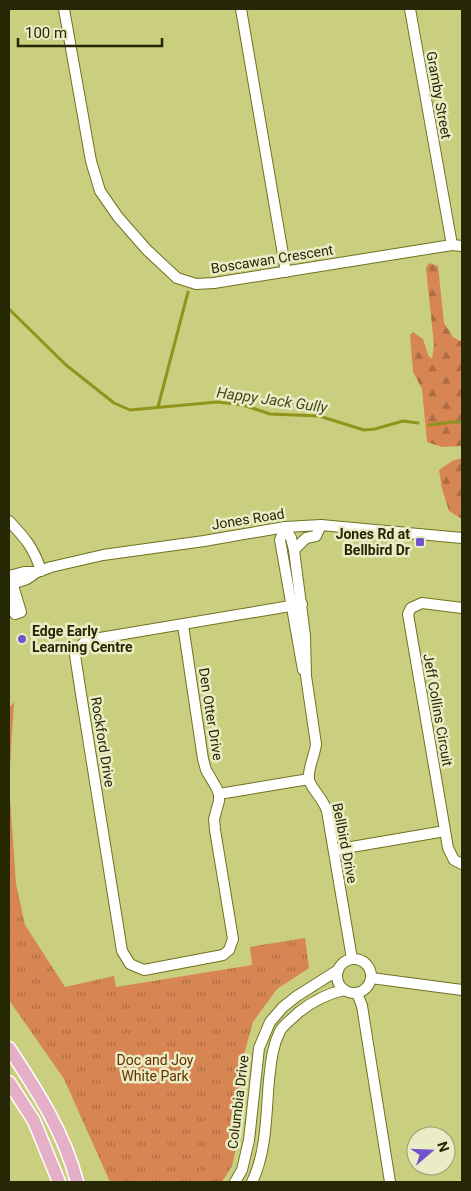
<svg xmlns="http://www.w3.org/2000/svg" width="471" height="1191" font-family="Roboto,sans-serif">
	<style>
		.forest { fill: url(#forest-firs) }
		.park { fill: url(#park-tufts) }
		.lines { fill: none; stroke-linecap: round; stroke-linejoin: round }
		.stream { stroke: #90941c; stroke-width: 3 }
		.minor-casing { stroke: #707220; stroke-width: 12 }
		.major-casing { stroke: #fff; stroke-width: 15 }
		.minor { stroke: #fff; stroke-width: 10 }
		.major { stroke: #e5afc8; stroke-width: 12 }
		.poi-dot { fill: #7353cd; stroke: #e9ecc5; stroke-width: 2 }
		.labels { text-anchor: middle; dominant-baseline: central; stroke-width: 5; stroke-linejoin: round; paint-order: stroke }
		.street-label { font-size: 14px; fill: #262705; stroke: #e9ecc5 }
		.poi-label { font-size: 14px; font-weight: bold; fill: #262705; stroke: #e9ecc5; text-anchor: end }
		.park-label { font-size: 14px; fill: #682f00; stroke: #e9ecc5 }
		.water-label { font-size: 15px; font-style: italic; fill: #46471b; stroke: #e9ecc5 }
	</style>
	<defs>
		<pattern id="forest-firs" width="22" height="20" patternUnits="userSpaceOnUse" patternTransform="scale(1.25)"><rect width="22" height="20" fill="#d68553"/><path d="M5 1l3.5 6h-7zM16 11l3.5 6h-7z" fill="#ad6d43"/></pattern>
		<pattern id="park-tufts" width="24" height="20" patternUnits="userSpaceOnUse" patternTransform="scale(1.25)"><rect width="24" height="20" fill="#d68553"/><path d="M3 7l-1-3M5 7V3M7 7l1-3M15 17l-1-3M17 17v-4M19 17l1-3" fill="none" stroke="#ad6d43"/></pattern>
	</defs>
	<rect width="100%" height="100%" fill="#cacf7f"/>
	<g class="forest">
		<polygon points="429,263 438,266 444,323 453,337 460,341 462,340 462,446 442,447 427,442 422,389 413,372 410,335 413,332 423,339 428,355 432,359 434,345 426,268"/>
		<polygon points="462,458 462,519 449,511 442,489 439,470 452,461"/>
	</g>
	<polygon class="park" points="14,702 9,783 16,884 25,925 65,987 114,976 116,987 252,965 250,947 305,938 309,968 277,989 253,1022 243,1058 239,1134 232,1166 222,1182 110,1182 64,1079 9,1000 9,708"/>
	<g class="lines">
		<g class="stream">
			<polyline points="9,309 66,365 114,403 130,410 217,402 243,405 270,414 319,416 364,430 375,429 403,421 418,423"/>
			<polyline points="158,407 188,292"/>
			<polyline points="429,425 452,422 462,422"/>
		</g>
		<g class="minor-casing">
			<g id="minor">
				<polyline points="64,9 91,161 100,191 118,217 147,250 177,278 196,284 214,283 452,245 462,246"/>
				<polyline points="241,9 286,272"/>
				<polyline points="410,9 452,245"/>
				<path d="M 9,521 C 25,538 34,548 41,571"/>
				<path d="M 285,527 L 291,538 L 294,550 L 305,636 L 306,676 L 316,744 C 315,755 307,770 309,780 C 312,790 323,798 327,811 L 352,959"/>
				<polyline points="285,527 280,540 303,670"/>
				<polyline points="294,550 306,538 316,536 321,525"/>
				<polyline points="9,576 24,572 37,572"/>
				<polyline points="9,585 27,579 37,572 51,567 103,555 204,541 285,527 321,525 462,538"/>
				<polyline points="9,595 15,614 21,612 10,576"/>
				<polyline points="462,608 422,603 411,608 408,614 448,848 454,860 462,864"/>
				<path d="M 183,625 L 203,759 L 206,770 L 216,787 L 219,794 L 219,801 L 214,819 L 215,830 L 233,939 L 229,950 L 223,955 L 144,970 L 130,964 L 122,951 L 81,694 L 75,655 C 78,648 82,643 88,640 L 302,604"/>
				<polyline points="219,794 309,779"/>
				<polyline points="334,850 445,831"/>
				<circle cx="354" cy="976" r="17"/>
				<polyline points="371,978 462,990"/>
				<polyline points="357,993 362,1006 390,1182"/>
				<polyline points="235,1182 242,1170 249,1140 259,1048 270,1022 283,1007 297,996 338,970"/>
				<path d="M 252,1182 C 267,1151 266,1113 269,1080 C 271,1063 272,1047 280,1031 C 284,1024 293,1018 299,1012 C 313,1001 326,994 344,990"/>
			</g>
		</g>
		<g class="major-casing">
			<g id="major">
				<path d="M 9,1048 C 37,1091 64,1132 77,1182"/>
				<polyline points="9,1082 34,1121 59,1182"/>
			</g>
		</g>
		<use href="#minor" class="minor"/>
		<use href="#major" class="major"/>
	</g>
	<g class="poi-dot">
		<rect x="415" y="537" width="10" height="10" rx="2.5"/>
		<circle cx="22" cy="639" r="5"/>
	</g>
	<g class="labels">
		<g class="street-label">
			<text transform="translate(439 95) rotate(80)">Gramby Street</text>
			<text transform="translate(272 259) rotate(-9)">Boscawan Crescent</text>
			<text transform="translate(248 519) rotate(-9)">Jones Road</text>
			<text transform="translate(438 710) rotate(80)">Jeff Collins Circuit</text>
			<text transform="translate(211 714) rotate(81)">Den Otter Drive</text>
			<text transform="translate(103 742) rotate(81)">Rockford Drive</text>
			<text transform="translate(345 843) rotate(79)">Bellbird Drive</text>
			<text transform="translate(238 1102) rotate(-83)">Columbia Drive</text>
		</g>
		<g class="poi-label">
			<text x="410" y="534">Jones Rd at<tspan x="410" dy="16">Bellbird Dr</tspan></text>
			<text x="32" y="631" text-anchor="start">Edge Early<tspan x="32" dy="16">Learning Centre</tspan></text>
		</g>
		<g class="park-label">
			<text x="155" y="1060">Doc and Joy<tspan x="155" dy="16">White Park</tspan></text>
		</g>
		<g class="water-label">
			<text transform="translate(272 400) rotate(8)">Happy Jack Gully</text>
		</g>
	</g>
	<rect width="471" height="1191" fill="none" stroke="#262705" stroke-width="20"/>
	<g transform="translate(431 1151) rotate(71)"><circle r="24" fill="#e9ecc5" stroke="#9b9d78"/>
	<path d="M0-4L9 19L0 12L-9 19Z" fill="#7353cd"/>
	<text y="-8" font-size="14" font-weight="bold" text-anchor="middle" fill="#262705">N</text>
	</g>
	<path d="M18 38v8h144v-8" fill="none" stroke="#262705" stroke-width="2.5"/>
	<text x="25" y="38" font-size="15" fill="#262705" stroke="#e9ecc5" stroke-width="4" paint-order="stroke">100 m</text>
</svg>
